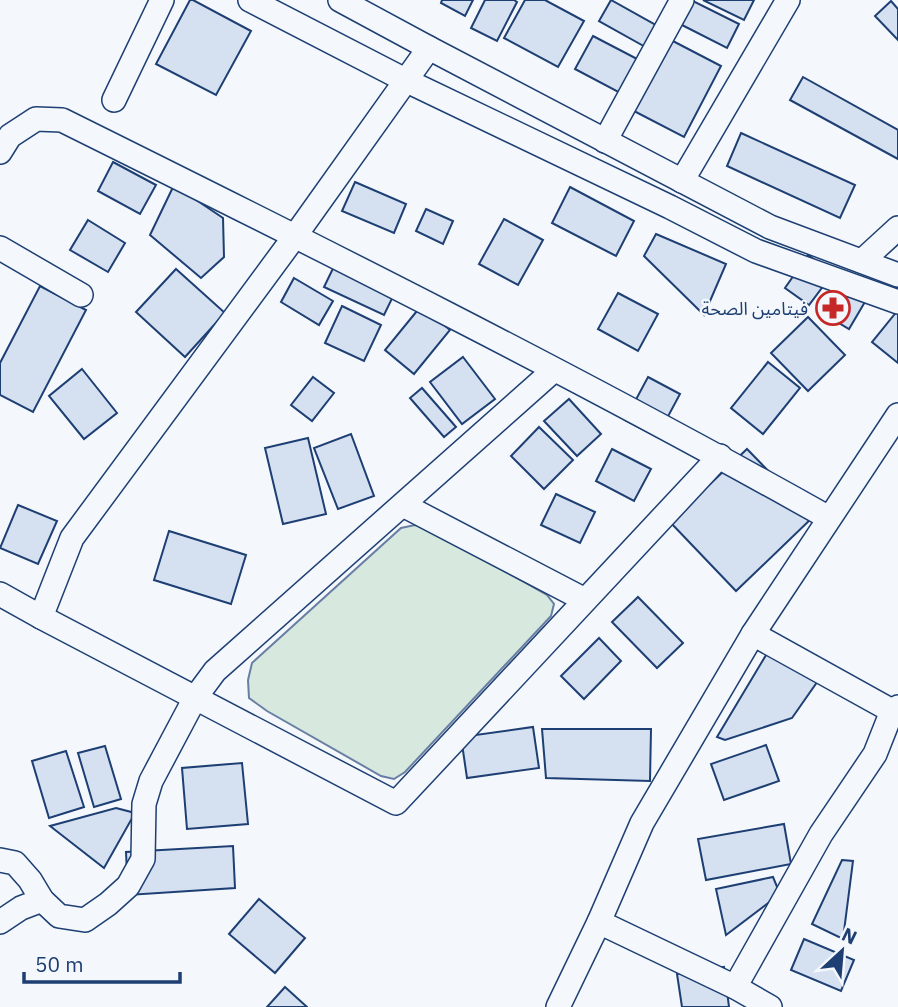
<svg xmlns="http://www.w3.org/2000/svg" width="898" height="1007" font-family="'IBM Plex Sans','Noto Sans Arabic',sans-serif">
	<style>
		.green { fill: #d7e8df; stroke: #687fa3; stroke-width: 2 }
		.building { fill: #d5e0f0; stroke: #1d3f73; stroke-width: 2 }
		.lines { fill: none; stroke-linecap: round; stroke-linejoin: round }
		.minor-casing { stroke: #1d3f73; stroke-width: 26 }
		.minor { stroke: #f4f7fb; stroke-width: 23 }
		.labels { text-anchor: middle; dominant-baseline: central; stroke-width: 5; stroke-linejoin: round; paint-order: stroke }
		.poi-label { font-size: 18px; fill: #1d3f73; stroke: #f4f7fb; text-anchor: end }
	</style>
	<rect width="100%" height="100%" fill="#f4f7fb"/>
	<polygon class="green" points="415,525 427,527 547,595 554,604 551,616 405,772 394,779 381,776 267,711 249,698 248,680 252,663 401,528"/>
	<g class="building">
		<polygon points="190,0 193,0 251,31 216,95 156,64"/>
		<polygon points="442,0 473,0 465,16 441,3"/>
		<polygon points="485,0 514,0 517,2 497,41 471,28"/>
		<polygon points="525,0 545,0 584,21 558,67 504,38"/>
		<polygon points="611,0 661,28 649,49 599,21"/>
		<polygon points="691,0 739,24 727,48 678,23"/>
		<polygon points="703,0 754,0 744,20"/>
		<polygon points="891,1 898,9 898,40 875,16"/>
		<polygon points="593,36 641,61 624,95 575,69"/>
		<polygon points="669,39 721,66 684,137 632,110"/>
		<polygon points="803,77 898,130 898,159 790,100"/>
		<polygon points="741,133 855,185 840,218 727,166"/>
		<polygon points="113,162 156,185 140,214 98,191"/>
		<polygon points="355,182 406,204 394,233 342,211"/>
		<polygon points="174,185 223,218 224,257 201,278 150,235"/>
		<polygon points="570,187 634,221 616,256 552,223"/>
		<polygon points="426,209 453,221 443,244 416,231"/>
		<polygon points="504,219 543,240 518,285 479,264"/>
		<polygon points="88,220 125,243 108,272 70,250"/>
		<polygon points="656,234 726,264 704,315 644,256"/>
		<polygon points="340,254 400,282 384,315 324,287"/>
		<polygon points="808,255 833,273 809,305 785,288"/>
		<polygon points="176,269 225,313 185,357 136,312"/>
		<polygon points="841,273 872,290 849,329 819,311"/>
		<polygon points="294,278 333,301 319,325 281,302"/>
		<polygon points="40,286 86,310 33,412 0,395 0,363"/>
		<polygon points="618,293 658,314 638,351 598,329"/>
		<polygon points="342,306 381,325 364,361 325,343"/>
		<polygon points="421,306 450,330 414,374 385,350"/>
		<polygon points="898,310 898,363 872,342"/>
		<polygon points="808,317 845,355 808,391 771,353"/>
		<polygon points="463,357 495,399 462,424 430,382"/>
		<polygon points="768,362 800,388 763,434 731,408"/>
		<polygon points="82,369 117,413 84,439 49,396"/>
		<polygon points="313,377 334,393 312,421 291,405"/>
		<polygon points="648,377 680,394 657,437 625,420"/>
		<polygon points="422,388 456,427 444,437 410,398"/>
		<polygon points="569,399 601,434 577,456 544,421"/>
		<polygon points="539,427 573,460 544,489 511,456"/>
		<polygon points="351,434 374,496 338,509 314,448"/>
		<polygon points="308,438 326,514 283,524 265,448"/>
		<polygon points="612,449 651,469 634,501 596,481"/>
		<polygon points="747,449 813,517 736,591 670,522"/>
		<polygon points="556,494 595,512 580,543 541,525"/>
		<polygon points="18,505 57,521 38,564 0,548"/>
		<polygon points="169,531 246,555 231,604 154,580"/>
		<polygon points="638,597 683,643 657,668 612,622"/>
		<polygon points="778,635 829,665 792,718 725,740 717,737"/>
		<polygon points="599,638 621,661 584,699 561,676"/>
		<polygon points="533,727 539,768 467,778 461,737"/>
		<polygon points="542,729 651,729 650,781 546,778"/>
		<polygon points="766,745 779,781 724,800 711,764"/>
		<polygon points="105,746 121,799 94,807 78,753"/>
		<polygon points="66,751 84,807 49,818 32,761"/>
		<polygon points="242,763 248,824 187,829 182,768"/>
		<polygon points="116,808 135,813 104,868 50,826"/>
		<polygon points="784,824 791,864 706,880 698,839"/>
		<polygon points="233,846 235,888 128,895 126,852"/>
		<polygon points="842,860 853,861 843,939 812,924"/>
		<polygon points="773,877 780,894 726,935 716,889"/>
		<polygon points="259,899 305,938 275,973 229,934"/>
		<polygon points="804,939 854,960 841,991 791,970"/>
		<polygon points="724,967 729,1007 682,1007 677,974"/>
		<polygon points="285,987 307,1007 267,1007"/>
	</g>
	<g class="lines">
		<g class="minor-casing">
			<g id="minor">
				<polyline points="250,0 405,80 670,207 756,251 898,302"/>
				<polyline points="340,0 429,48 770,227 898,275"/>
				<polyline points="114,100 162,0"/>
				<polyline points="605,141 682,0"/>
				<path d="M 0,152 L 10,136 L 36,119 L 62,120 C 320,248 578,377 829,518"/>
				<polyline points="682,181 788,0"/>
				<polyline points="0,248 81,295"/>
				<polyline points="862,261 898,228"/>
				<polyline points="403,505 585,600"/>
				<polyline points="0,594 41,617 396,803 720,456"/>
				<polyline points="41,617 72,538 295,236 429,48"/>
				<polyline points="753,634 892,711"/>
				<polyline points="0,860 15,863 30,880 42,900 59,916 85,920 108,904 128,886 143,859 144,804 151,781 195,698 215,671 554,370"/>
				<polyline points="0,922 21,908 42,900"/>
				<polyline points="599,922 735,987 770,1007"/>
				<polyline points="735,987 821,834 875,754 892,711 898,707"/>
				<polyline points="558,1007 599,922 642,823 753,634 898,415"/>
			</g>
		</g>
		<use href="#minor" class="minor"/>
	</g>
	<defs>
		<g id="pharmacy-ring" transform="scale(1.75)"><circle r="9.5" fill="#f4f7fb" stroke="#c62828" stroke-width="1.5"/><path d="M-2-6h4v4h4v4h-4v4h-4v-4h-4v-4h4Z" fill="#c62828"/></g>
	</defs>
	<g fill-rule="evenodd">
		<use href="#pharmacy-ring" x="833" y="308"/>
	</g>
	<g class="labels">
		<g class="poi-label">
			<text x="808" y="308">فيتامين الصحة</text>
		</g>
	</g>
	<g transform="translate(842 951) rotate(26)" stroke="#f4f7fb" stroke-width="5" paint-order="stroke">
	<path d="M0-5L12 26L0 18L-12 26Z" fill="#1d3f73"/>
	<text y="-10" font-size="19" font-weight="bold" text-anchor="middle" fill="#1d3f73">N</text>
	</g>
	<path d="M24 972v10h156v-10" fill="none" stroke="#1d3f73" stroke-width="3.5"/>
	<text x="35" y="972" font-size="21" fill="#1d3f73" stroke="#f4f7fb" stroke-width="5" paint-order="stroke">50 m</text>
</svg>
